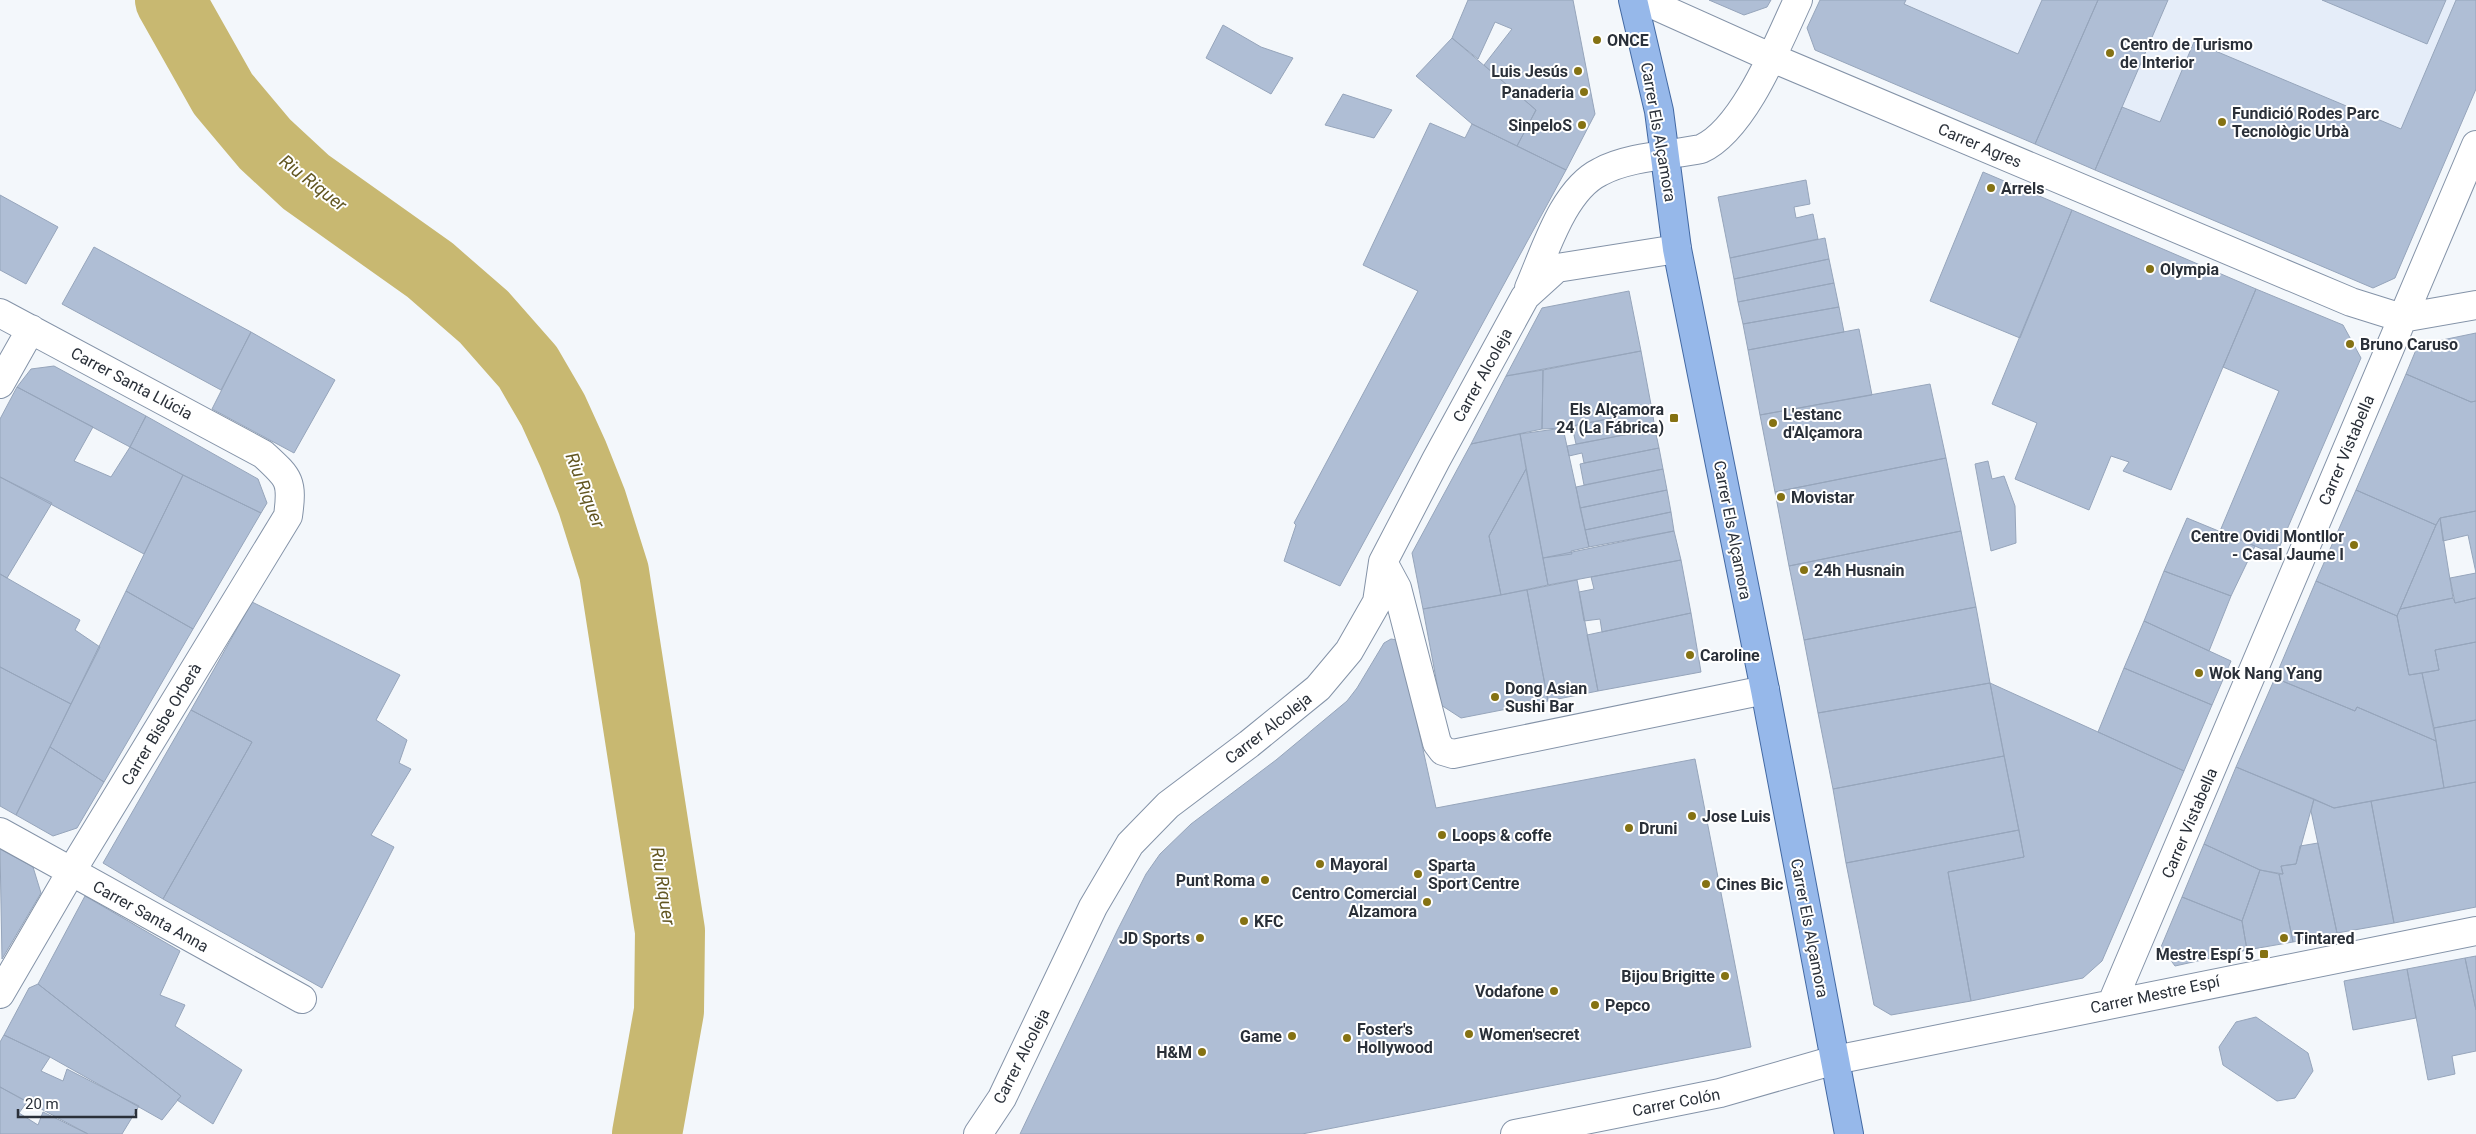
<svg xmlns="http://www.w3.org/2000/svg" width="2476" height="1134" font-family="Roboto,sans-serif">
<style>
.built{fill:#e5edf9}
.lines{fill:none;stroke-linecap:round;stroke-linejoin:round}
.river{stroke:#c8b871;stroke-width:70}
.building{fill:#afbed5;stroke:#96a5bb}
.minor-casing{stroke:#8493a8;stroke-width:30}
.major-casing{stroke:#4369a3;stroke-width:30}
.minor{stroke:#fff;stroke-width:28}
.major{stroke:#96b8ea;stroke-width:28}
.poi-dot{fill:#857213;stroke:#fff;stroke-width:2}
.labels{text-anchor:middle;stroke-width:4;stroke-linejoin:round;paint-order:stroke}
.poi-label{font-size:16px;font-weight:bold;fill:#2a3039;stroke:#fff;text-anchor:start}
.street-label{font-size:16px;fill:#2a3039;stroke:#fff}
.water-label{font-size:18px;font-style:italic;fill:#625621;stroke:#fff}
</style>
<rect width="100%" height="100%" fill="#f3f7fb"/>
<!-- built -->
<path class="built" d="M1820,0H2476V88L2395,278L2373,288L2065,156Z"/>
<g class="lines">
<!-- river -->
<path class="river" d="M170,0L223,94L265,144L306,182L430,270L484,317L528,367L553,410L573,454L592,502L614,572L670,931L669,1011L647,1134"/>
</g>
<!-- building -->
<path class="building" d="M1468,0H1573L1595,114L1566,170L1517,146L1536,110L1484,65L1512,29L1495,22L1478,59L1452,38Z
M1709,0H1771L1767,7L1744,15Z
M1820,0H1906L1904,4L2018,54L2042,0H2098L2035,144L1815,50L1807,28Z
M2098,0H2168L2095,170L2035,144Z
M2322,0H2446L2427,44Z
M2456,0H2476V89L2395,278L2373,288L2095,170L2122,107L2160,122L2194,42L2401,129Z
M1223,25L1261,47L1293,58L1271,94L1206,58Z
M1452,38L1536,110L1517,146L1472,124L1416,76Z
M1343,94L1392,110L1374,138L1325,125Z
M1430,123L1465,138L1472,124L1566,170L1340,586L1284,561L1296,525L1294,523L1418,291L1363,265Z
M1983,172L2072,210L2020,338L1930,301Z
M1806,180L1810,204L1794,207L1796,218L1813,214L1818,239L1730,258L1718,197Z
M0,195L58,227L26,284L0,270Z
M2072,210L2256,289L2171,490L2123,471L2129,462L2111,456L2089,510L2015,479L2037,423L1992,404Z
M1825,238L1829,259L1734,279L1730,258Z
M94,247L251,332L221,390L62,304Z
M1829,259L1834,283L1738,302L1734,279Z
M1834,283L1839,307L1743,324L1738,302Z
M2256,289L2343,325L2361,358L2276,555L2220,531L2279,391L2223,367Z
M1629,291L1641,351L1506,376L1542,308Z
M1839,307L1844,332L1748,350L1743,324Z
M1859,329L1872,395L1760,415L1748,350Z
M251,332L335,380L294,453L212,409Z
M2476,333V401L2471,402L2406,374L2418,345Z
M1641,351L1652,410L1563,428L1542,429L1543,370Z
M54,366L146,416L130,447L17,387L31,369Z
M1543,370L1542,429L1471,444L1506,376Z
M2406,374L2471,402L2476,401V511L2440,518L2436,525L2356,490Z
M1930,384L1946,458L1775,492L1760,415Z
M17,387L93,427L74,461L111,477L130,447L183,475L144,554L0,477V419Z
M1652,410L1655,429L1576,444L1572,426Z
M146,416L258,479L267,503L261,513L183,475L130,447Z
M1563,428L1589,547L1571,551L1572,554L1543,558L1520,434Z
M1655,429L1659,448L1584,463L1582,453L1569,456L1567,446Z
M1520,434L1526,469L1489,536L1501,595L1423,609L1412,553L1471,444Z
M1659,448L1663,469L1584,485L1580,464Z
M1946,458L1961,531L1789,566L1775,492Z
M1988,461L1992,479L2004,476L2015,506L2016,543L1991,551L1975,464Z
M1526,469L1548,585L1501,595L1489,536Z
M1663,469L1667,490L1580,508L1576,487Z
M183,475L261,513L193,629L126,591Z
M0,477L52,503L7,578L0,574Z
M1667,490L1671,512L1585,530L1580,508Z
M2356,490L2436,525L2397,616L2316,581Z
M2476,511V598L2455,603L2450,578L2476,573L2468,535L2443,541L2440,518Z
M1671,512L1674,531L1589,547L1585,530Z
M2187,518L2255,546L2231,596L2164,571Z
M2440,518L2453,598L2400,609L2436,525Z
M1674,531L1681,560L1548,585L1543,558Z
M1961,531L1976,607L1804,640L1789,566Z
M1681,560L1691,613L1602,632L1600,619L1584,621L1579,592L1594,589L1591,577Z
M2164,571L2231,596L2209,651L2144,621Z
M0,574L80,620L75,630L100,647L71,704L0,667Z
M1577,580L1598,691L1548,701L1527,590Z
M2316,581L2397,616L2409,675L2422,673L2436,741L2357,707L2355,711L2275,678Z
M1527,590L1548,701L1461,718L1441,705L1423,609Z
M126,591L193,629L104,782L50,747Z
M2453,598L2455,603L2476,598V642L2435,650L2439,670L2409,675L2397,616L2400,609Z
M252,602L400,675L376,720L407,740L399,763L411,769L371,835L394,847L322,988L163,899L252,742L191,710Z
M1976,607L1990,683L1818,713L1804,640Z
M1691,613L1701,672L1598,691L1587,635Z
M2144,621L2231,661L2212,705L2124,668Z
M1391,639L1397,640L1400,646L1436,808L1695,759L1751,1047L1302,1134H1020L1118,929L1146,874L1160,854L1191,824L1276,760L1347,701L1357,688L1384,643Z
M2476,642V720L2434,728L2422,673L2439,670L2435,650Z
M0,667L71,704L16,815L0,806Z
M2124,668L2212,705L2184,771L2098,732Z
M2275,678L2355,711L2357,707L2436,741L2444,788L2334,808L2236,767Z
M1990,683L2004,756L1833,789L1818,713Z
M1990,683L2184,771L2102,961L2083,978L1971,1001L1948,872L2024,857Z
M191,710L252,742L163,899L103,863Z
M2476,720V782L2444,788L2434,728Z
M50,747L104,782L77,828L53,836L16,815Z
M2004,756L2019,830L1846,863L1833,789Z
M2236,767L2314,799L2296,864L2281,866L2283,874L2260,870L2204,844Z
M2476,782V907L2394,923L2371,801Z
M2314,799L2334,808L2371,801L2394,923L2337,933L2311,811Z
M2019,830L2024,857L1948,872L1971,1001L1891,1015L1874,1005L1846,863Z
M2318,843L2337,933L2293,942L2279,874H2283L2281,866L2296,864L2300,846Z
M2204,844L2260,870L2242,921L2182,897Z
M0,849L33,867L41,893L2,959Z
M2260,870L2279,874L2293,942L2247,950L2242,921Z
M85,896L180,951L160,995L185,1005L175,1026L242,1070L213,1124L177,1100L181,1096L38,984Z
M2182,897L2242,921L2247,950L2175,966L2161,947Z
M2476,956V1010L2465,958Z
M2465,958L2476,1010V1051L2452,1056L2455,1074L2428,1080L2407,969Z
M2407,969L2416,1018L2353,1030L2344,981Z
M38,984L181,1096L162,1120L50,1057L4,1035L29,988Z
M2256,1017L2308,1053L2313,1071L2295,1098L2277,1101L2223,1065L2219,1047L2236,1022Z
M4,1035L50,1057L41,1071L63,1081L67,1069L139,1106L122,1134H88L0,1087V1042Z
M0,1087L27,1102L19,1113L38,1125L43,1112L88,1134H0Z"/>
<g class="lines">
<!-- minor casing -->
<g class="minor-casing">
<path id="minor" d="M1643,0L1770,57L2351,302L2402,318L2476,305
M1529,288C1545,252 1563,190 1600,172C1627,157 1670,155 1701,149C1744,130 1778,43 1798,0
M0,313L263,454C289,478 293,480 288,516L71,872L0,994
M0,384L31,329
M1383,562L1397,588L1437,743L1443,751L1453,754L1765,690
M0,832L302,999
M2112,1003L2476,145
M978,1134L1002,1098L1093,907L1130,844L1168,805L1249,744L1318,688L1349,651L1377,602L1383,562L1436,460L1525,297L1557,268L1677,249
M1515,1134L1720,1093L1835,1060L2476,931"/>
</g>
<!-- major casing -->
<g class="major-casing">
<path id="major" d="M1633,0L1659,111L1677,249L1765,690L1849,1134"/>
</g>
<!-- minor -->
<use href="#minor" class="minor"/>
<!-- major -->
<use href="#major" class="major"/>
</g>
<!-- markers -->
<g class="poi-dot">
<circle cx="1597" cy="40" r="5"/>
<circle cx="2110" cy="53" r="5"/>
<circle cx="1578" cy="71" r="5"/>
<circle cx="1584" cy="92" r="5"/>
<circle cx="2222" cy="122" r="5"/>
<circle cx="1582" cy="125" r="5"/>
<circle cx="1991" cy="188" r="5"/>
<circle cx="2150" cy="269" r="5"/>
<circle cx="2350" cy="344" r="5"/>
<rect x="1669" y="413" width="10" height="10" rx="2.5"/>
<circle cx="1773" cy="423" r="5"/>
<circle cx="1781" cy="497" r="5"/>
<circle cx="2354" cy="545" r="5"/>
<circle cx="1804" cy="570" r="5"/>
<circle cx="1690" cy="655" r="5"/>
<circle cx="2199" cy="673" r="5"/>
<circle cx="1495" cy="697" r="5"/>
<circle cx="1692" cy="816" r="5"/>
<circle cx="1629" cy="828" r="5"/>
<circle cx="1442" cy="835" r="5"/>
<circle cx="1320" cy="864" r="5"/>
<circle cx="1418" cy="874" r="5"/>
<circle cx="1265" cy="880" r="5"/>
<circle cx="1706" cy="884" r="5"/>
<circle cx="1427" cy="902" r="5"/>
<circle cx="1244" cy="921" r="5"/>
<circle cx="1200" cy="938" r="5"/>
<circle cx="2284" cy="938" r="5"/>
<rect x="2259" y="949" width="10" height="10" rx="2.5"/>
<circle cx="1725" cy="976" r="5"/>
<circle cx="1554" cy="991" r="5"/>
<circle cx="1595" cy="1005" r="5"/>
<circle cx="1469" cy="1034" r="5"/>
<circle cx="1292" cy="1036" r="5"/>
<circle cx="1347" cy="1038" r="5"/>
<circle cx="1202" cy="1052" r="5"/>
</g>
<g class="labels">
<!-- poi labels -->
<g class="poi-label">
<text x="1607" y="46">ONCE</text>
<text x="2120" y="50">Centro de Turismo<tspan x="2120" dy="18">de Interior</tspan></text>
<text x="1568" y="77" text-anchor="end">Luis Jesús</text>
<text x="1574" y="98" text-anchor="end">Panaderia</text>
<text x="2232" y="119">Fundició Rodes Parc<tspan x="2232" dy="18">Tecnològic Urbà</tspan></text>
<text x="1572" y="131" text-anchor="end">SinpeloS</text>
<text x="2001" y="194">Arrels</text>
<text x="2160" y="275">Olympia</text>
<text x="2360" y="350">Bruno Caruso</text>
<text x="1664" y="415" text-anchor="end">Els Alçamora<tspan x="1664" dy="18">24 (La Fábrica)</tspan></text>
<text x="1783" y="420">L'estanc<tspan x="1783" dy="18">d'Alçamora</tspan></text>
<text x="1791" y="503">Movistar</text>
<text x="2344" y="542" text-anchor="end">Centre Ovidi Montllor<tspan x="2344" dy="18">- Casal Jaume I</tspan></text>
<text x="1814" y="576">24h Husnain</text>
<text x="1700" y="661">Caroline</text>
<text x="2209" y="679">Wok Nang Yang</text>
<text x="1505" y="694">Dong Asian<tspan x="1505" dy="18">Sushi Bar</tspan></text>
<text x="1702" y="822">Jose Luis</text>
<text x="1639" y="834">Druni</text>
<text x="1452" y="841">Loops &amp; coffe</text>
<text x="1330" y="870">Mayoral</text>
<text x="1428" y="871">Sparta<tspan x="1428" dy="18">Sport Centre</tspan></text>
<text x="1255" y="886" text-anchor="end">Punt Roma</text>
<text x="1716" y="890">Cines Bic</text>
<text x="1417" y="899" text-anchor="end">Centro Comercial<tspan x="1417" dy="18">Alzamora</tspan></text>
<text x="1254" y="927">KFC</text>
<text x="1190" y="944" text-anchor="end">JD Sports</text>
<text x="2294" y="944">Tintared</text>
<text x="2254" y="960" text-anchor="end">Mestre Espí 5</text>
<text x="1715" y="982" text-anchor="end">Bijou Brigitte</text>
<text x="1544" y="997" text-anchor="end">Vodafone</text>
<text x="1605" y="1011">Pepco</text>
<text x="1357" y="1035">Foster's<tspan x="1357" dy="18">Hollywood</tspan></text>
<text x="1479" y="1040">Women'secret</text>
<text x="1282" y="1042" text-anchor="end">Game</text>
<text x="1192" y="1058" text-anchor="end">H&amp;M</text>
</g>
<!-- street labels -->
<g class="street-label">
<text transform="translate(1659 132) rotate(80)" y="6">Carrer Els Alçamora</text>
<text transform="translate(1980 145) rotate(23)" y="6">Carrer Agres</text>
<text transform="translate(1482 375) rotate(-61)" y="6">Carrer Alcoleja</text>
<text transform="translate(132 383) rotate(28)" y="6">Carrer Santa Llúcia</text>
<text transform="translate(2346 450) rotate(-67)" y="6">Carrer Vistabella</text>
<text transform="translate(1733 530) rotate(79)" y="6">Carrer Els Alçamora</text>
<text transform="translate(161 724) rotate(-59)" y="6">Carrer Bisbe Orberà</text>
<text transform="translate(1268 728) rotate(-38)" y="6">Carrer Alcoleja</text>
<text transform="translate(2189 823) rotate(-67)" y="6">Carrer Vistabella</text>
<text transform="translate(151 916) rotate(29)" y="6">Carrer Santa Anna</text>
<text transform="translate(1810 928) rotate(79)" y="6">Carrer Els Alçamora</text>
<text transform="translate(2155 994) rotate(-12)" y="6">Carrer Mestre Espí</text>
<text transform="translate(1021 1056) rotate(-63)" y="6">Carrer Alcoleja</text>
<text transform="translate(1676 1102) rotate(-11)" y="6">Carrer Colón</text>
</g>
<!-- water labels -->
<g class="water-label">
<text transform="translate(313 183) rotate(38)" y="6">Riu Riquer</text>
<text transform="translate(585 490) rotate(69)" y="6">Riu Riquer</text>
<text transform="translate(663 886) rotate(81)" y="6">Riu Riquer</text>
</g>
</g>
<!-- scale -->
<path d="M18 1109v8h118v-8" fill="none" stroke="#2a3039" stroke-width="2.5"/>
<text x="25" y="1109" font-size="15" fill="#2a3039" stroke="#ffffff" stroke-width="4" paint-order="stroke">20 m</text>
</svg>
